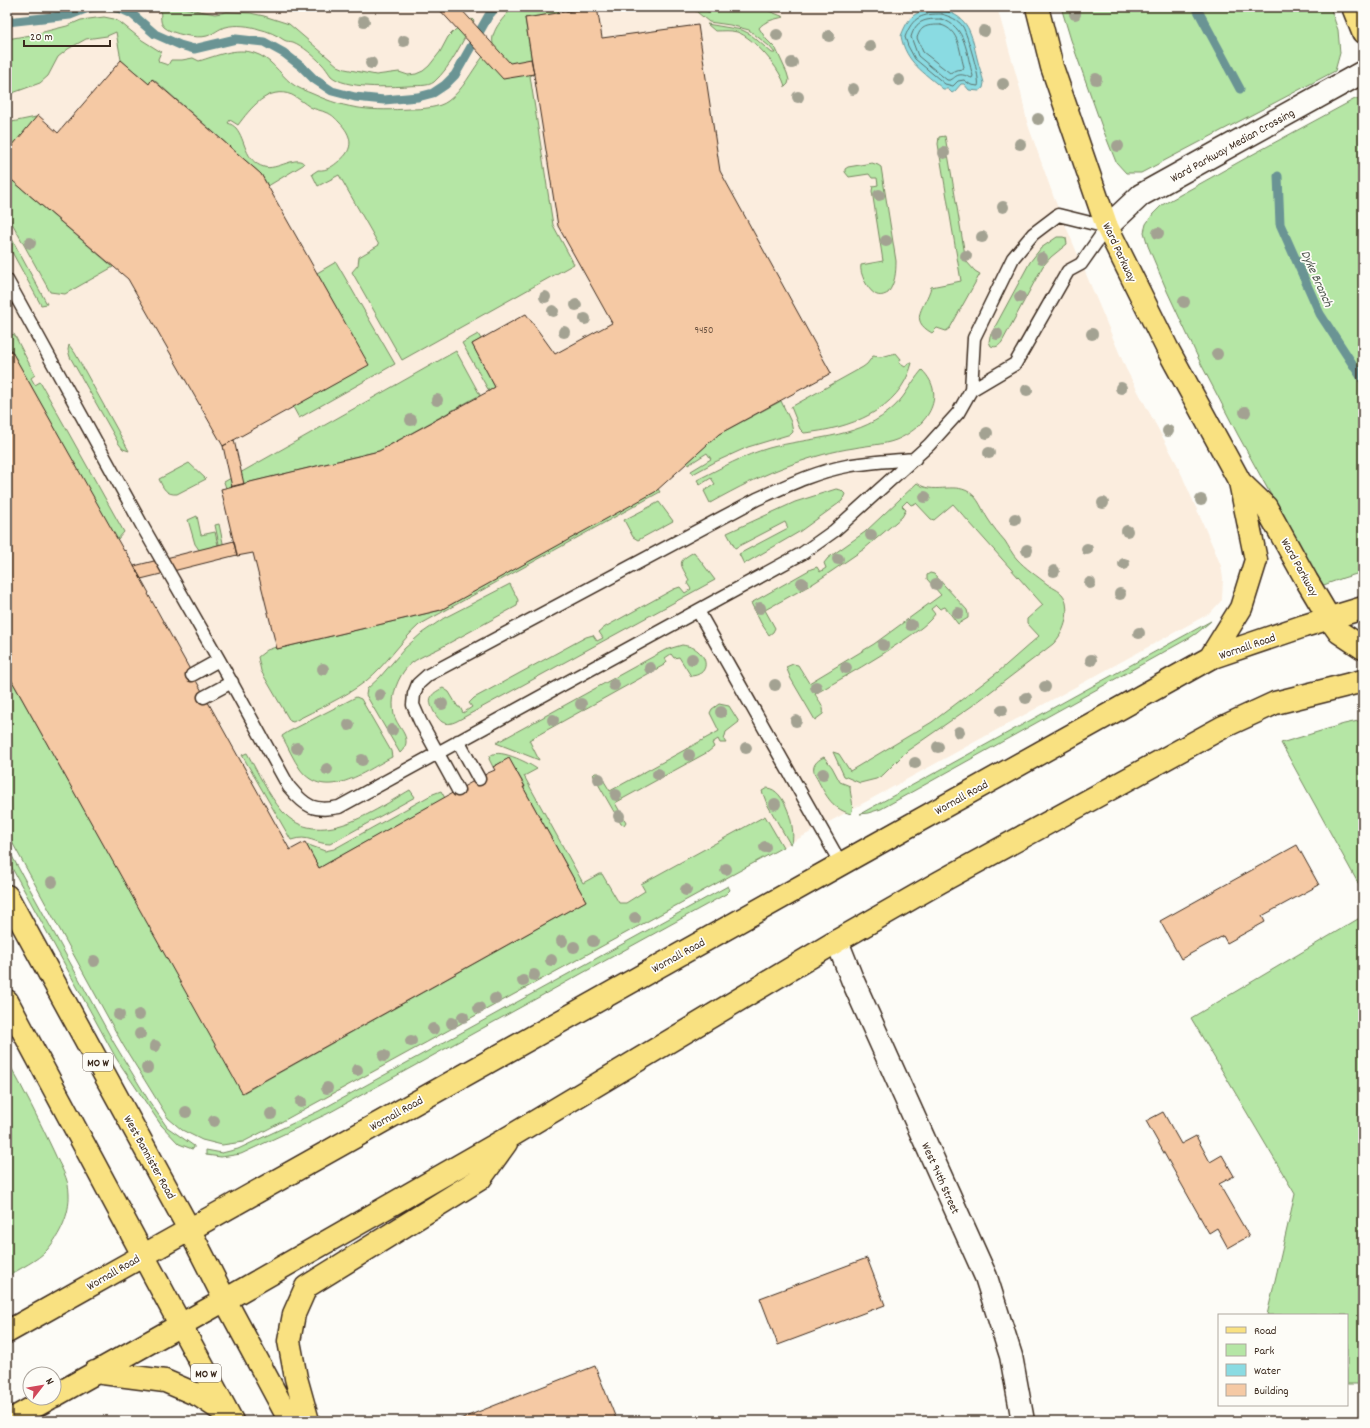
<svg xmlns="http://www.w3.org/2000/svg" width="1370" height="1428" font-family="Dekko,sans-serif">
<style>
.built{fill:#fbedde}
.green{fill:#b5e6a5;stroke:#788862}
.water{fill:#8adbe2;stroke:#6a9494}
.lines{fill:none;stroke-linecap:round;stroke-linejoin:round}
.shore{stroke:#5b716c;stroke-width:1}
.stream{stroke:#6a9494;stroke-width:9}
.building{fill:#f5c9a4;stroke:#3b2a1e}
.lane-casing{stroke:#3b2a1e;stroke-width:15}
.street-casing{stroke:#3b2a1e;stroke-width:25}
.primary-casing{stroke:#3b2a1e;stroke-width:25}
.lane{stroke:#fdfcf7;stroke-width:12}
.street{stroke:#fdfcf7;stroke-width:22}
.primary{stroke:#f9e181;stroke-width:22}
.tree{fill:#a3a292}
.labels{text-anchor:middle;stroke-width:3.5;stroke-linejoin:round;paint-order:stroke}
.number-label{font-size:10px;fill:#6a5240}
.shield{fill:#fdfcf7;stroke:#75695f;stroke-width:1}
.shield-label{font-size:11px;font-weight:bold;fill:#3b2a1e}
.street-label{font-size:12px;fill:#3b2a1e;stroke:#fdfcf7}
.water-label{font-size:13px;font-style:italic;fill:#4f564f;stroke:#fdfcf7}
</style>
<rect width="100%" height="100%" fill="#fdfcf7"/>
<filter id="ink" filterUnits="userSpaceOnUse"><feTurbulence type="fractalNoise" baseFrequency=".025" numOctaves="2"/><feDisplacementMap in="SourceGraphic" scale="8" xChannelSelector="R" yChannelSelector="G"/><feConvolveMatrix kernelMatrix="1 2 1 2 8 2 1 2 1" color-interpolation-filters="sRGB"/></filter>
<g filter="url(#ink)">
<!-- built -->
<path class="built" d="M7,7H997L1021,92L1027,122L1054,198L1126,369L1177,464L1214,549L1221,566L1223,578L1222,600L1210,613L408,1053L325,1099L250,1133L7,819Z"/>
<!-- green -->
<path class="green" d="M159,7H178L215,14L227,12L250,13L264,16L289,24L338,66L345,69L376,75L399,72L408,75L416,74L423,71L429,66L440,52L448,37L455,30L472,19L474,21C462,41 452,66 434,82C428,87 416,85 408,86C390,87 345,89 331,76C328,72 325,67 322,64C314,56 303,46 293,42C290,41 287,42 284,40C277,35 268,31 259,29C251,26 235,24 226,27C219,28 214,34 207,36C198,39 171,34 164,27C158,21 163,13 159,7Z
M513,7H557L559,13L525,18L534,74L530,76L553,225L574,264L402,360L352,272L358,265L359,257L379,245L339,175L318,186L312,174L318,170C327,171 333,166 339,161C355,149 352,135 339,122C336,119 332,114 327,113C321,110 316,110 310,107C304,103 298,98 292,95C268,85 250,109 238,125L230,120L228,123C231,124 234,126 236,128C246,140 244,161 264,167C276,171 298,154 304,164L303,165L268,186L261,174L153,79L149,84L121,60L116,32L107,36L86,39L68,49L58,57L48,76L40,83L7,95V39L31,35L67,26L81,20L104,17L114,19L121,23L142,40L161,52L158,59L159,62L168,65L171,60H182L193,58L199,61C216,56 236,47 254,53C271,58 279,73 291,83C297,88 306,91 313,94C348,110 373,111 410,109C422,109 439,108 448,101C463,90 471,72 482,58C485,53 490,49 493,44C490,31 504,17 513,7Z
M691,7H701L708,12L711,11L712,7H759L784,17C775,19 764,21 759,28L766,39L776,49L787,73L789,80L788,84L785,87C782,70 753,37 737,32C730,30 722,31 715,31L707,24L742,30L750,34L772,53H775L769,46L749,30L730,25L709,22Z
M1061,7H1330L1338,30L1340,53L1335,71L1141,173H1126L1116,162L1102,127L1071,40Z
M1355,99H1358L1363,101V572L1343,578L1321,586L1238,435L1201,364L1167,291L1148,246L1144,232L1146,224L1153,214L1162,205L1246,158Z
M36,117V118L7,152V123Z
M945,136L966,261L975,271L980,274L950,328L946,331L937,328L932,333C907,319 926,307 931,287L961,281L938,144L939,137Z
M872,163L878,165L881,167L896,261C896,273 895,283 888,293C884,295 880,297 875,294C868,290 859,273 861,265L883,261L872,191L873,186L878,185L877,178H872L869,174L849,177L845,172V169L848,167Z
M7,176L113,267L65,294L50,292L7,214Z
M7,230L47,304L41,305L7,243Z
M1057,237H1063L1066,238L1067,244L1051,257L1043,266L1002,342C999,346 996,348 991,346L989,342L990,336L1030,262L1041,248Z
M336,262L395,364L299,418L293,407L368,365L317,273Z
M14,334L35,375L31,378L35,385L40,382L44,389L124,532L117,540L7,343V337Z
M478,334L481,339L472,344L495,387L489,391L462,343Z
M69,345L75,353L129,451L123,449L119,444L70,357L68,350Z
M456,351L480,395L379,451L226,488L224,482Z
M896,353L901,359L899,363L905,367L908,363H912C900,411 848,429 804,433L800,429L791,407L863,367L867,364L873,356L881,357Z
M922,370C949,397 925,428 896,440C883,445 868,445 854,448C833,451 813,457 793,464C764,474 737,488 710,503L704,491L715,484L711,478L700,485L697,480C721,468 744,455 769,448C809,437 854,439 888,412C905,399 909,385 922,370Z
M781,401L791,422L793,432L791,434L748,447L715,462L693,474L691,471L711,459L707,453L688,465L687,463L719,434Z
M189,463L206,479L177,494C166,495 163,488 159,479Z
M917,483C932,495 953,482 969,492C979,498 982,510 988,519C993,527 999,534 1005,541C1009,547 1012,554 1017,559C1025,568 1037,576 1047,584C1054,589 1062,591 1065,599C1070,615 1064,633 1053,644L972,706L907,751L883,775L876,779L860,783L844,776L833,752L839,754L850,771L932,722L998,672L1039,636L1027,623V619L1043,605L953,504L934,520L931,519L916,503L911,505L907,501L902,506L906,510L902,517L864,549L832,571L814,583L765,610L775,628L773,632L769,635L761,623L751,603L811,569L817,567L820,572L826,568L824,563L828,558L865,532Z
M658,489L660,492L419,625C400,642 386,665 366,681C344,698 317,709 293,722L290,721L261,671L258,657L267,650L276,647L277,649L441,610Z
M836,489L841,490L845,494L842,501L799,532L744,564L739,554L788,528L785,522L735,548L727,533L795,502Z
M659,502L673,521L640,539L638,540L633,537L624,520Z
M197,516L201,535L215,532L218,545L219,544L215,525L219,524L226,557L202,554L195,544L188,520Z
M694,552L715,580L457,721C445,727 440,722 434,712C427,699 430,694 443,688L449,692L458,707H460L463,713L472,707L469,703L474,698L586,637L593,635L597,641L603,638L599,632L605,627L674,589L680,587L685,593L691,589L687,583L689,580C680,563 676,562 694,552Z
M930,573L934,574L967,610L968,614V618L958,624L945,607L940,609L936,605L931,609L935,614C928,624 917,631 907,638C878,658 846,676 815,694C819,701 825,707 823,714L815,720L791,679L786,667L793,664L798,665L809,683L874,644L941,595L927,579V575Z
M510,584L518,600L517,606L515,607C490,621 465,634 440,648C428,654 411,660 404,671C395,684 391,699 394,715C398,729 415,739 400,753L366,695L367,689L380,677L405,648L422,633L444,618Z
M1211,621L1197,633L1191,637L881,809L868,813L860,814Z
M682,645C688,646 694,647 698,651C709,660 708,675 691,676L679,657L674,658L671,654L665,658L667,662L664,665L529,740L539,760L496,743L665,650Z
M7,672L243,1093L586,901L523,787L525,786L509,759L493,767L489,759C492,744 529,763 537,769L524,776L583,883L599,874H602L619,903H626L645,891L641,884L765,816L783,847L272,1127L243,1142L222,1145L202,1140L182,1130L168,1118L123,1045L7,833Z
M356,697L361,699L391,751L392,757C365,771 325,803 300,769C293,759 288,747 282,736L288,732Z
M719,704L729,706L739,722L726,732L724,740L726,743H720L718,739L712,743L714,747L708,752L615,803L626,822L624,825L621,824L593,775L595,773H599L610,791L719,731L710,713L712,709Z
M1363,720V892L1281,743L1344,724Z
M247,753C258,773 268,794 282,811C318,852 375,810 410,790L415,797L330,844C315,844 309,834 291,840L242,755Z
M824,757L832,767L840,782L850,786C850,798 855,803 851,814C830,808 825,793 815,775C811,766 816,761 824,757Z
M767,788C785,789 796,828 792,843L790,844L767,804L762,791Z
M441,791L445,798L319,868L306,844L325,851L334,849L433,794Z
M7,847L114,1043L149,1101L167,1127L194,1146V1148L192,1149L179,1144L161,1125L116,1058L7,859Z
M728,886L730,890L726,894L327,1114L241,1154L221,1157L206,1155V1150L222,1153L238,1149L319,1111Z
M1363,916V1384H1347V1315H1267L1295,1194L1191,1018Z
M7,1060C24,1090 39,1120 54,1152C60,1166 69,1178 69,1194C70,1214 60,1235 47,1250C37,1261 20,1268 7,1277Z"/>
<!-- water -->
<path class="water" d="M942,10C970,17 971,34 977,58C979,67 982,74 984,83L983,88L979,91L969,90L964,84H961L955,91L952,93L948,89H943C924,72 906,63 901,36C910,12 918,10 942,10Z"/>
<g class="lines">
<!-- shore -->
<path class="shore" d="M942,14C950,17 958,19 963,27C967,34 981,80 978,86L971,85L964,80L958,81L953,86L945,84L915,59L908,46L905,37C913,16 922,14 942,14Z
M941,19C967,26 966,54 973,76L972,78C968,77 964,74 959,75C954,76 953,81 947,80L918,56L911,37C916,20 925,19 941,19Z
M941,25C960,30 959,51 964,67L963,69L956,70L950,73L923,52L917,38C921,25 928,25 941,25Z"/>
<!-- stream -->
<path class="stream" d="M111,7L121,9L132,14L155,34L180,45L194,49L236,39L264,42L284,53L302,67L314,79L332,91L355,97L384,100L418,97L433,93L445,85L455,75L489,15L496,7
M1196,7L1240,89
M7,22L70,15L88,8L96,7
M1278,176L1280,224L1320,314L1363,380"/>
</g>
<!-- building -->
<path class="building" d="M437,7H459L510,63L531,59L534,74L503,79Z
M597,7L602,38L698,25L720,171L831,373L719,434L655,492L441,610L277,649L253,553L237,556L221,489L379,451L489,391L495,387L472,344L524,315L526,314L555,354L612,323L558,226L525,18Z
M121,60L149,84L152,79L261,174L369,365L223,446L128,279L7,176V152L38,115L58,133Z
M7,343L124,551L125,550L149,593L148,594L290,850L305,842L319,868L488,773L495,770L493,767L509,758L525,787H523L586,901L242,1093L7,672Z
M234,440L244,484L232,487L223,446Z
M234,541L237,555L141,579L134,566Z
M1297,845L1319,885L1262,916L1265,922L1227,943L1223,936L1181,959L1160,921Z
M1163,1112L1181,1144L1196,1136L1210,1162L1222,1155L1234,1176L1219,1184L1249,1236L1228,1248L1217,1228L1209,1233L1146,1121Z
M867,1258L885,1305L778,1345L760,1298Z
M595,1366L617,1421H461L460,1419Z"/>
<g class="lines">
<!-- lane casing -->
<g class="lane-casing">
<path id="lane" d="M7,280L144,529L219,660L289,787C306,807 314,812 339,807L803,553L834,531L929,445L958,413L971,390L974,338L1013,258L1033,234L1058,215L1107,227L1081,264L1068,271L1015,364L971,390
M698,611L841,864
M192,675L219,660
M204,697L232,682
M458,741L479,779
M458,790L420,721L413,705L414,694L418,684L428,675L757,499C786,486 815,472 847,466C869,462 892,461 915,459"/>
</g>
<!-- street casing -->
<g class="street-casing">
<path id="street" d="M1107,227L1141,195L1363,72
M837,941L852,979L986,1277L1011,1356L1023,1421"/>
</g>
<!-- primary casing -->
<g class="primary-casing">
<path id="primary" d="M1037,7L1052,67L1107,227L1167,348L1240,482L1256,560L1241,608L1210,658
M1353,7L1363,32
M1240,482L1266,507L1307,581L1329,618L1339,632L1363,648
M7,896L189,1229L225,1300L290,1421
M7,1001L232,1421
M7,1332L841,864L1210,658L1304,626L1363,608
M95,1372L165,1381L200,1396L227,1414
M54,1396L225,1300L511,1136L837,941L940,882L1223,727L1275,703L1363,681
M9,1421L50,1398
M308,1421L296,1378L289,1341L294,1314L306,1287L480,1179L506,1143"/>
</g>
<!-- lane -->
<use href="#lane" class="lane"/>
<!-- street -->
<use href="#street" class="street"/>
<!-- primary -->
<use href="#primary" class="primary"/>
</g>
<!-- trees -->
<g class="tree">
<circle cx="1075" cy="14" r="6"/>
<circle cx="364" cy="21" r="6"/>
<circle cx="984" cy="31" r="6"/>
<circle cx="777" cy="35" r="6"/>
<circle cx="829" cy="36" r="6"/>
<circle cx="404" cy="41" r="6"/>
<circle cx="870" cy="46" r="6"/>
<circle cx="371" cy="63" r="6"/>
<circle cx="792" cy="63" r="6"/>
<circle cx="1096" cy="79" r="6"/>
<circle cx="899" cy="80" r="6"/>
<circle cx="1003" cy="84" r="6"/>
<circle cx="853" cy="89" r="6"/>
<circle cx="798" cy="97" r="6"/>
<circle cx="1038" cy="119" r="6"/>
<circle cx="1020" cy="144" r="6"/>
<circle cx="1118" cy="146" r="6"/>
<circle cx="944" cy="153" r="6"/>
<circle cx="879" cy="195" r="6"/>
<circle cx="1003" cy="207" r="6"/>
<circle cx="1158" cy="233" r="6"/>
<circle cx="982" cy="237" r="6"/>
<circle cx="886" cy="241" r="6"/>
<circle cx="30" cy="243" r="6"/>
<circle cx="966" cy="256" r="6"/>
<circle cx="1042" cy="258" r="6"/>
<circle cx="545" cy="297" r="6"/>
<circle cx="1020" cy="297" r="6"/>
<circle cx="1184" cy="302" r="6"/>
<circle cx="576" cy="305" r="6"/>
<circle cx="553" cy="311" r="6"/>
<circle cx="585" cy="319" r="6"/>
<circle cx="564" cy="332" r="6"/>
<circle cx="997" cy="334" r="6"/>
<circle cx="1092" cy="334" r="6"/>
<circle cx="1217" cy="354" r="6"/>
<circle cx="1121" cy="388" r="6"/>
<circle cx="1027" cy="390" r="6"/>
<circle cx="437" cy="400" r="6"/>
<circle cx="1245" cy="412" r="6"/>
<circle cx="411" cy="420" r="6"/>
<circle cx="1168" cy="431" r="6"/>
<circle cx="987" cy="433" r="6"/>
<circle cx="989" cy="453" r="6"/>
<circle cx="925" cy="497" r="6"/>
<circle cx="1201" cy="500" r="6"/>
<circle cx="1103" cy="503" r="6"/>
<circle cx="1015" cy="519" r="6"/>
<circle cx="1127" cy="531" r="6"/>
<circle cx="871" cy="535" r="6"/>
<circle cx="1087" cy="549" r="6"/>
<circle cx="1027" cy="550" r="6"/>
<circle cx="838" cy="559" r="6"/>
<circle cx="1124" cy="564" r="6"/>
<circle cx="1054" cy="571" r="6"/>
<circle cx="802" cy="583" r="6"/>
<circle cx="1090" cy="583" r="6"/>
<circle cx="936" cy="584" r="6"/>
<circle cx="1120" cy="594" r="6"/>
<circle cx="760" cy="608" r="6"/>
<circle cx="958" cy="613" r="6"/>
<circle cx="911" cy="625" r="6"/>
<circle cx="1139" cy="633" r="6"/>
<circle cx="883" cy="645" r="6"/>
<circle cx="692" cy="659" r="6"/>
<circle cx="1091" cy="660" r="6"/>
<circle cx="650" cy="668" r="6"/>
<circle cx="846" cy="668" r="6"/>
<circle cx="323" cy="669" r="6"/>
<circle cx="614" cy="685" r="6"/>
<circle cx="775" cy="685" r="6"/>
<circle cx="816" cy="687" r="6"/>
<circle cx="1045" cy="687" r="6"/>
<circle cx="380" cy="695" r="6"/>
<circle cx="1026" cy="698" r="6"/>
<circle cx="442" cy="704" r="6"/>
<circle cx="581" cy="704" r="6"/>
<circle cx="1002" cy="710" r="6"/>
<circle cx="721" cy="712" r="6"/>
<circle cx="553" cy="720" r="6"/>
<circle cx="796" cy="721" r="6"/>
<circle cx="349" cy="725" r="6"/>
<circle cx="392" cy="730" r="6"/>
<circle cx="959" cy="732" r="6"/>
<circle cx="938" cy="747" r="6"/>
<circle cx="297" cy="748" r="6"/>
<circle cx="746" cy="748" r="6"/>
<circle cx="689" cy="755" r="6"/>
<circle cx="362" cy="760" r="6"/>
<circle cx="915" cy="763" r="6"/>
<circle cx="327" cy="769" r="6"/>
<circle cx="658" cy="774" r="6"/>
<circle cx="823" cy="774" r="6"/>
<circle cx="599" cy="779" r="6"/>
<circle cx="616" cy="795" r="6"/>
<circle cx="775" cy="804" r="6"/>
<circle cx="619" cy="816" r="6"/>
<circle cx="765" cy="847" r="6"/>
<circle cx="726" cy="869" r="6"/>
<circle cx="52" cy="882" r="6"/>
<circle cx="686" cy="890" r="6"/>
<circle cx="635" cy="918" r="6"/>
<circle cx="562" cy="941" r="6"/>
<circle cx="593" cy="941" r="6"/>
<circle cx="574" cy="947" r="6"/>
<circle cx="551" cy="960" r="6"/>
<circle cx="94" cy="961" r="6"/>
<circle cx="534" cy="975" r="6"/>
<circle cx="523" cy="981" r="6"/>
<circle cx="495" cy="999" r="6"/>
<circle cx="479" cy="1008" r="6"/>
<circle cx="119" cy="1015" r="6"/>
<circle cx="139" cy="1015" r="6"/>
<circle cx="463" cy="1017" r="6"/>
<circle cx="452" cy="1023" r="6"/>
<circle cx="433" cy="1029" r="6"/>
<circle cx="140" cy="1034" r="6"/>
<circle cx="411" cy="1041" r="6"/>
<circle cx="155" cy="1046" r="6"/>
<circle cx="384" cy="1056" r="6"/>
<circle cx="147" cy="1068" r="6"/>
<circle cx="357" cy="1070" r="6"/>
<circle cx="327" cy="1088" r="6"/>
<circle cx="301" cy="1102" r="6"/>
<circle cx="186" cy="1112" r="6"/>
<circle cx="271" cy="1114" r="6"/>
<circle cx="214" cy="1121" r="6"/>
</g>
</g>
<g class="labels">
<!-- number labels -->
<g class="number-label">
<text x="704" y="333">9450</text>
</g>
<!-- shield labels -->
<g class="shield">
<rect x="83" y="1053" width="30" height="18" rx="3"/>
<rect x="191" y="1364" width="30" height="18" rx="3"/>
</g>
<g class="shield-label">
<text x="98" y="1066">MO W</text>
<text x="206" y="1377">MO W</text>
</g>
<!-- street labels -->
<g class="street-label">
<text transform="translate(1232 145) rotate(-29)" y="4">Ward Parkway Median Crossing</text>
<text transform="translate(1120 252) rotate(65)" y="4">Ward Parkway</text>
<text transform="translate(1300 567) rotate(61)" y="4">Ward Parkway</text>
<text transform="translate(1247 646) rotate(-19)" y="4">Wornall Road</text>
<text transform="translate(961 797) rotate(-29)" y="4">Wornall Road</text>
<text transform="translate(678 955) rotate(-29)" y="4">Wornall Road</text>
<text transform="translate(396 1113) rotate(-29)" y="4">Wornall Road</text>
<text transform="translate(150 1157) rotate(61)" y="4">West Bannister Road</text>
<text transform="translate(941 1178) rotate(66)" y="4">West 94th Street</text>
<text transform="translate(113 1272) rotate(-30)" y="4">Wornall Road</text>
</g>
<!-- water labels -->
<g class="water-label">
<text transform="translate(1318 278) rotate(66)" y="5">Dyke Branch</text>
</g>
</g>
<!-- margin -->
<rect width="1370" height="1428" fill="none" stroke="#fdfcf7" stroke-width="24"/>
<rect x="12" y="12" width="1346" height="1404" fill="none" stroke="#3b2a1e" stroke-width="1.5" filter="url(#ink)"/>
<!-- legend -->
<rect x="1218" y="1314" width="130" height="92" fill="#fdfcf7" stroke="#afa8a0"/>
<rect x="1226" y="1327" width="20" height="6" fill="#f9e181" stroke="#afa8a0"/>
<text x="1254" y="1334" font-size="12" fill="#3b2a1e">Road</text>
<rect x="1226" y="1344" width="20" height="12" fill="#b5e6a5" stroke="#afa8a0"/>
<text x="1254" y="1354" font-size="12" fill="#3b2a1e">Park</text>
<rect x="1226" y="1364" width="20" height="12" fill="#8adbe2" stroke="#afa8a0"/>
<text x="1254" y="1374" font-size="12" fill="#3b2a1e">Water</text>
<rect x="1226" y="1384" width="20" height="12" fill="#f5c9a4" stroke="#afa8a0"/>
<text x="1254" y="1394" font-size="12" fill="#3b2a1e">Building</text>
<!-- north arrow -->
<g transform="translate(42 1386) rotate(59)"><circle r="19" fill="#fdfcf7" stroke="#afa8a0"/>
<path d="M0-3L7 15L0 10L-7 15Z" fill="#d1495b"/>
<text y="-6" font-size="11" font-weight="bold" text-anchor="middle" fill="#3b2a1e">N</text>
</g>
<!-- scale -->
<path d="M24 40v6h86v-6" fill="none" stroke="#3b2a1e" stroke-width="2"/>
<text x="30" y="40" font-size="12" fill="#3b2a1e" stroke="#fdfcf7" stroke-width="3" paint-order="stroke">20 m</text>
</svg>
